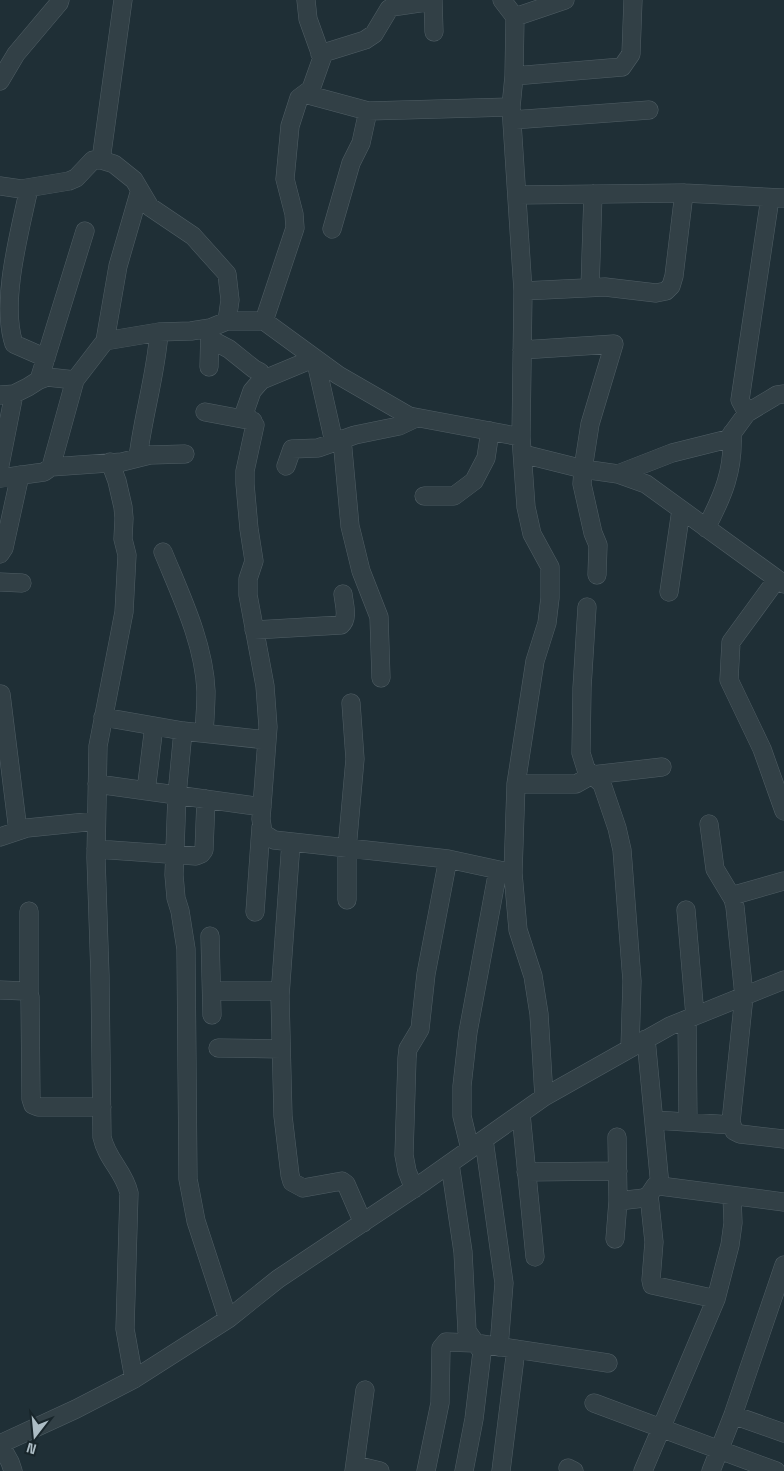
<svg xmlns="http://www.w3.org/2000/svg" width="784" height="1471" font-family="'Space Grotesk',sans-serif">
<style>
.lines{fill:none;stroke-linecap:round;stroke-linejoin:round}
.minor-casing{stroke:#505e65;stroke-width:19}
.minor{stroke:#324046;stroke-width:18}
</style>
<rect width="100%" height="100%" fill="#1f2f36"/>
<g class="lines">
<!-- minor casing -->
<g class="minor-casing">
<path id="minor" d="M433,0L434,32
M502,0L515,17L514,76L511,107L523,291L521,437L526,507L532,534L550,567V598L547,623L535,661L516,784L513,873L518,930L533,976L539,1014L544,1097
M515,17L565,0
M320,54L365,40L374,34L389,9L392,7L433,1
M514,76L622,67L631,54L633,0
M0,81L16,54L59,3L60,0
M305,94L368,111L511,107
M512,120L649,110
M101,160L123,0
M0,186L21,189L69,181L76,178L93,160H101L114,164L134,180L150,207L193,236L227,274L230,300L227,321
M29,188C20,231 0,302 14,344L46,358
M518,195L684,193L784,198
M332,229L351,163L361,143L368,111
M590,288L593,194
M523,291L605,287L656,293L666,291L671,286L674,276L684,193
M264,321L295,228L294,214L285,179L290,126L299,98L311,89L322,58L308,19L306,0
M210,339L229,349L254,369L260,372
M105,341L118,266L140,190
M522,350L614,344L590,424L583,469L582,484L593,533L598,545L597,575
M209,367L210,328
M39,380L85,231
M0,395L14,394L28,387L39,380L47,377L75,380
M205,412L253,421
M747,413L740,400L770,198
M342,439L350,526L361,571L379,617L381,678
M334,442L315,358L262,380L258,384L252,391L245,411L246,415L255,425L245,471V484L249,529L254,561L248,579V595L265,686L268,727L261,819L263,833L274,840L448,859L513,873
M523,454L583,469L618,474L646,484L784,584
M138,458C143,415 156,375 159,332
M110,462L117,481L123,507L124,518L123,539L127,555L124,612L98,746L96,858L100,976L102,1137C107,1160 124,1171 129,1193L125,1329L134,1379
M0,465L14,394
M286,466L292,449L318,448L355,435L399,426L416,418
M51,467L122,462L150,455L185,454
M618,474L672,453L728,439L747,413L777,395L784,394
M0,478L44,472L51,467L75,380L105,341L159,332L191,331L210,328L227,321H264L338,375L409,416L521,437
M424,496H454L474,481L486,458L490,431
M706,528C723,496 734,470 732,433
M163,552C181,596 204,643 206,691C206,705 205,719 204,733
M0,554L4,548L20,475
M777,579L731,642L729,680L762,749L784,811
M0,582L22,583
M669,592L681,510
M587,607L582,688L581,753L586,769L602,784L617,828L622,850L632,981L630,1048
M254,630L341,625C349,618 344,604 343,594
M1,694L18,831
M103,717L183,731L267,740
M183,731L177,795L174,875L176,898L180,911L186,949L188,1179L196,1221L228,1319
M97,784L262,807
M516,784H576L592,775L662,767
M146,791L154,726
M709,824L715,869L733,899L735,907L744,996L731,1122L734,1131L740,1134L784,1139
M0,837L27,828L96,821
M291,842L280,996L283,1116L290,1175L292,1182L303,1188L342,1181L346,1184L363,1223
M96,849L196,856L201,854L204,850L206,799
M731,896L784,881
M347,900V849L355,759L351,703
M686,910L695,1016
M255,912L261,827
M210,936L212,1015
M0,990L25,991L29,993L30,997L31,1099L33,1105L38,1107H102
M212,991H280
M29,993V911
M687,1019L688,1121
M646,1039L660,1186
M218,1048L281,1049
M521,1114L535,1257
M655,1120L732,1125
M484,1140L504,1283L499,1347
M470,1149L462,1116V1086L468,1032L498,870
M450,1164L463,1252L467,1331L482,1352L474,1419L464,1471
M526,1172L618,1171
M414,1189L407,1171L404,1155L407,1058L408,1049L420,1029L426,974L448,859
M649,1195L654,1242L651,1280L652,1285L716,1299
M618,1201L644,1198L649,1195L655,1186H660L784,1202
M615,1239L618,1201L617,1137
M594,1403L776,1471
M733,1415L784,1433
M355,1465L380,1471
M568,1468L574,1471
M13,1471L10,1462L0,1444L76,1409L134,1379L228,1319L278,1279L425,1181L544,1097L670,1026L784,980
M354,1471L365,1390
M426,1471L440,1403L441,1348L446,1342L475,1343L608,1363
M501,1471L516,1349
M643,1471L716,1299L730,1245L733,1223L732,1196
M711,1471L733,1415L784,1265"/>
</g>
<!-- minor -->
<use href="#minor" class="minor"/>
</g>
<!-- north arrow -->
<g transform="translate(35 1436) rotate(196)" stroke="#18252a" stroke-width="4" paint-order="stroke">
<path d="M0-4L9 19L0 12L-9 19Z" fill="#acbcc4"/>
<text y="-8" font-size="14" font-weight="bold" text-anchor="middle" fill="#acbcc4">N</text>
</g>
</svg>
